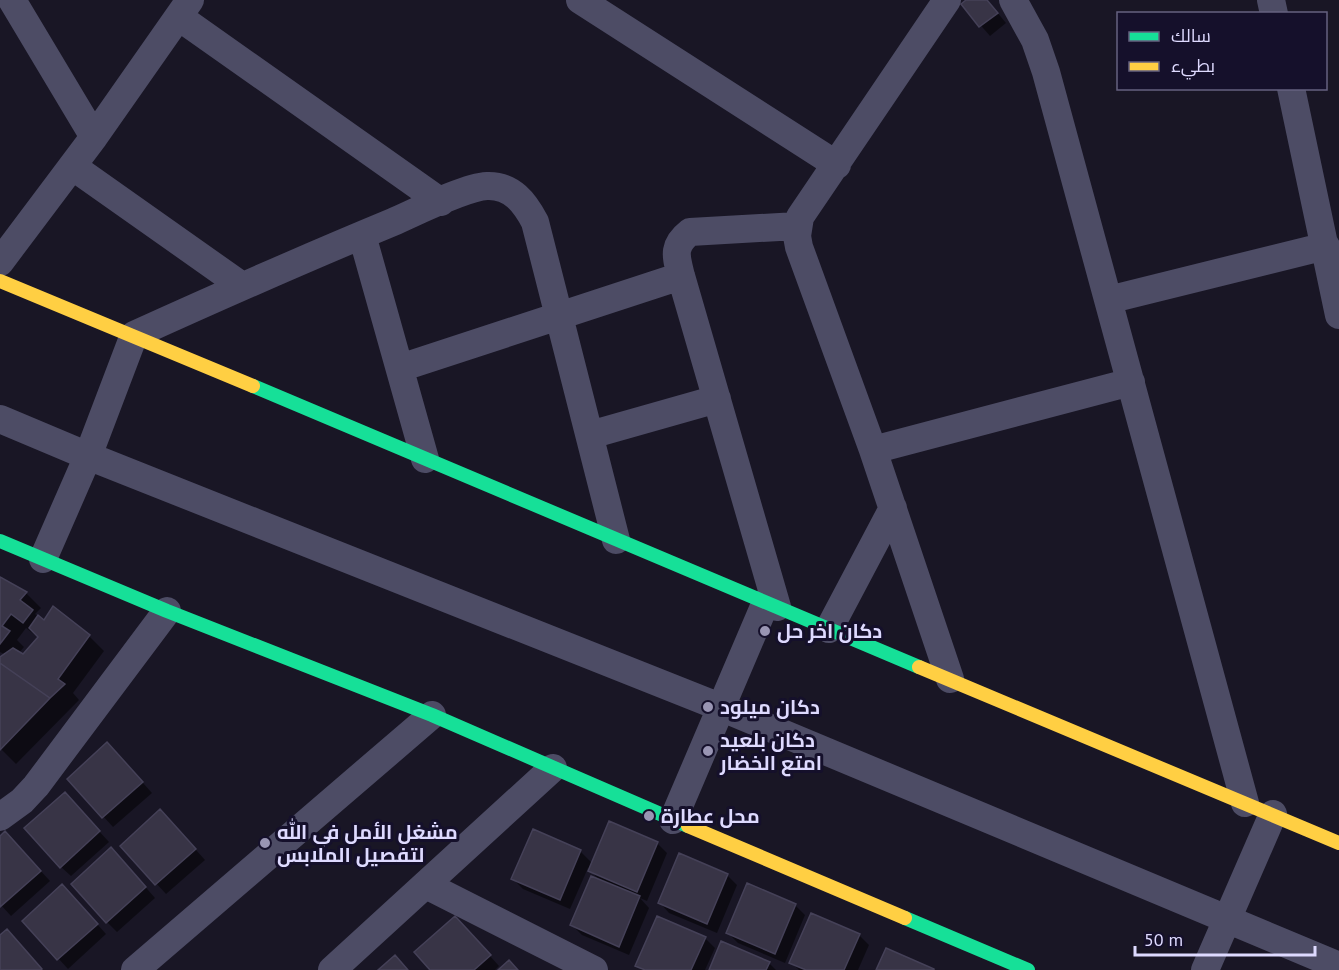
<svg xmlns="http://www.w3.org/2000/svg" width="1339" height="970" font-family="'PT Sans',Cairo,sans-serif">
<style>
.shadow{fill:#0007;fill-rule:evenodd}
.building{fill:#383446;stroke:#454158;stroke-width:1.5}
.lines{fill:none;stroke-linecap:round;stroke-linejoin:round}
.street{stroke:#4d4c65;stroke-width:28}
.fast{stroke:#16e098;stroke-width:14}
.slow{stroke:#ffcf43;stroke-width:14}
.poi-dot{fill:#9995b3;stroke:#15102b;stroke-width:2}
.labels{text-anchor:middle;stroke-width:6;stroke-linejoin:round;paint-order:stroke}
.poi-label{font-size:20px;font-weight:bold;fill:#dedaff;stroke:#15102b;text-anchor:start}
</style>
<rect width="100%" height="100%" fill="#191625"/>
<!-- shadow -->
<path class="shadow" d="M969,0H987L1006,23L990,36L963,5Z
M0,579L26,593L41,608L35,614L45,622L53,608L89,636L104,651L73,693L79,700L16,764L0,748V660L6,655L0,652ZM26,628L39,638L24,656L19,653L24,647L17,640Z
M117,754L152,793L113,827L69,779Z
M74,804L109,842L71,876L61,867Z
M170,821L205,860L166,894L122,846Z
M533,831L581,852L593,864L657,843L667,853L647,901L640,898L649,908L629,955L582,935L572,925L600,881L588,868L570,909L523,889L513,879Z
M0,838L15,843L50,881L11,916L0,904Z
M121,859L155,898L117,932L107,922Z
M727,875L737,885L717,933L669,913L660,903Z
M748,885L795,905L805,915L785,963L738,943L728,933Z
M72,896L106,934L68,969L24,921Z
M465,928L499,966L495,970H433Z
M859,935L869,945L858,970H799L791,962Z
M705,938L715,948L705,970H642L637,965Z
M769,963L776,970H710Z"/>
<!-- building -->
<path class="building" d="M966,0H987L998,13L979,27L961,4Z
M0,577L27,592L20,600L33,610L23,623L11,614L2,626L10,631L0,644Z
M53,606L90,635L58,679L65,684L50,698L0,663V657L13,648L23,654L38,637L29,628L38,615L44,620Z
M0,663L50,698L0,750Z
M107,742L143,782L102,818L67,779Z
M65,792L100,831L60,868L24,828Z
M160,809L196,849L155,885L120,846Z
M609,821L658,842L637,892L588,871Z
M533,829L581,850L560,900L511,879Z
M5,831L41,871L0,907V836Z
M111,847L146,887L106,923L71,884Z
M679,853L728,874L707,924L658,903Z
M591,876L640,896L619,947L570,925Z
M747,883L796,904L775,954L726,933Z
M62,884L98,924L57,960L22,921Z
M811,913L860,934L844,970H806L789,963Z
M455,916L491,955L474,970H430L414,952Z
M657,916L706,937L691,970H645L635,966Z
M7,929L42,969L41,970H0V935Z
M721,941L770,962L766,970H709Z
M886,948L934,969V970H876Z
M395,955L408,970H378Z
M509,960L518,970H498Z"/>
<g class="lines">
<!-- street -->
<path class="street" d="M12,0L94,137
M580,0L837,165
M947,0L800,217L797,236L799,247L873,450L950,679
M1013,0L1035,40L1046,72L1245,803
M1271,0L1274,14
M179,17L441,202
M1291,88L1339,315
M72,166L242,286
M362,235L425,459
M0,262L94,137L190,0
M1108,300L1326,246
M400,368L681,276
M0,419L88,456L720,707L1339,966
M590,435L717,399
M873,450L1131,382
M43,559L88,456L134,335C220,296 306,258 393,222C416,212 465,187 487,186C512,185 525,203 535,222L616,540
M777,607L681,276C676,256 672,246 690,232L797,226
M829,629L893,508
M0,817L22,801L36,786L167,611
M673,820L766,602
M426,885L594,970
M135,970L432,715
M332,970L553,768
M1205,970L1273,814"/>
<!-- fast -->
<path class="fast" d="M253,386L919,667
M0,541L167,611L432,715L688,826
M905,918L1028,970"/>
<!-- slow -->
<path class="slow" d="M0,281L253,386
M919,667L1339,843
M688,826L905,918"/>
</g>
<!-- markers -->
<g class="poi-dot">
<circle cx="765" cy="631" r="6"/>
<circle cx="708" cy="707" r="6"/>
<circle cx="708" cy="751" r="6"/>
<circle cx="649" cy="816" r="6"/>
<circle cx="265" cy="843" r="6"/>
</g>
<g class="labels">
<!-- poi labels -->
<g class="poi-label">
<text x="777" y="638">دكان اخر حل</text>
<text x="720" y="714">دكان ميلود</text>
<text x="720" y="747">دكان بلعيد<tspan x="720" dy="23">امتع الخضار</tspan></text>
<text x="661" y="823">محل عطارة</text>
<text x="277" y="839">مشغل الأمل في الله<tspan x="277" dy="23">لتفصيل الملابس</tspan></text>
</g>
</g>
<!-- legend -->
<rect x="1117" y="12" width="210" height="78" fill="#15102b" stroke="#656180" stroke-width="1.5"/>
<rect x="1129" y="32" width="30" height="9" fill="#16e098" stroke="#656180" stroke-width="1.5"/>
<text x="1171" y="42" font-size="18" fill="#dedaff">سالك</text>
<rect x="1129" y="62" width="30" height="9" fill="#ffcf43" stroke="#656180" stroke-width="1.5"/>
<text x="1171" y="72" font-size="18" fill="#dedaff">بطيء</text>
<!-- scale -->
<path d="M1135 946v9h180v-9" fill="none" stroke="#dedaff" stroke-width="3"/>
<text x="1144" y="946" font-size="18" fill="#dedaff" stroke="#15102b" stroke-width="4.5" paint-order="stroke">50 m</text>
</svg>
